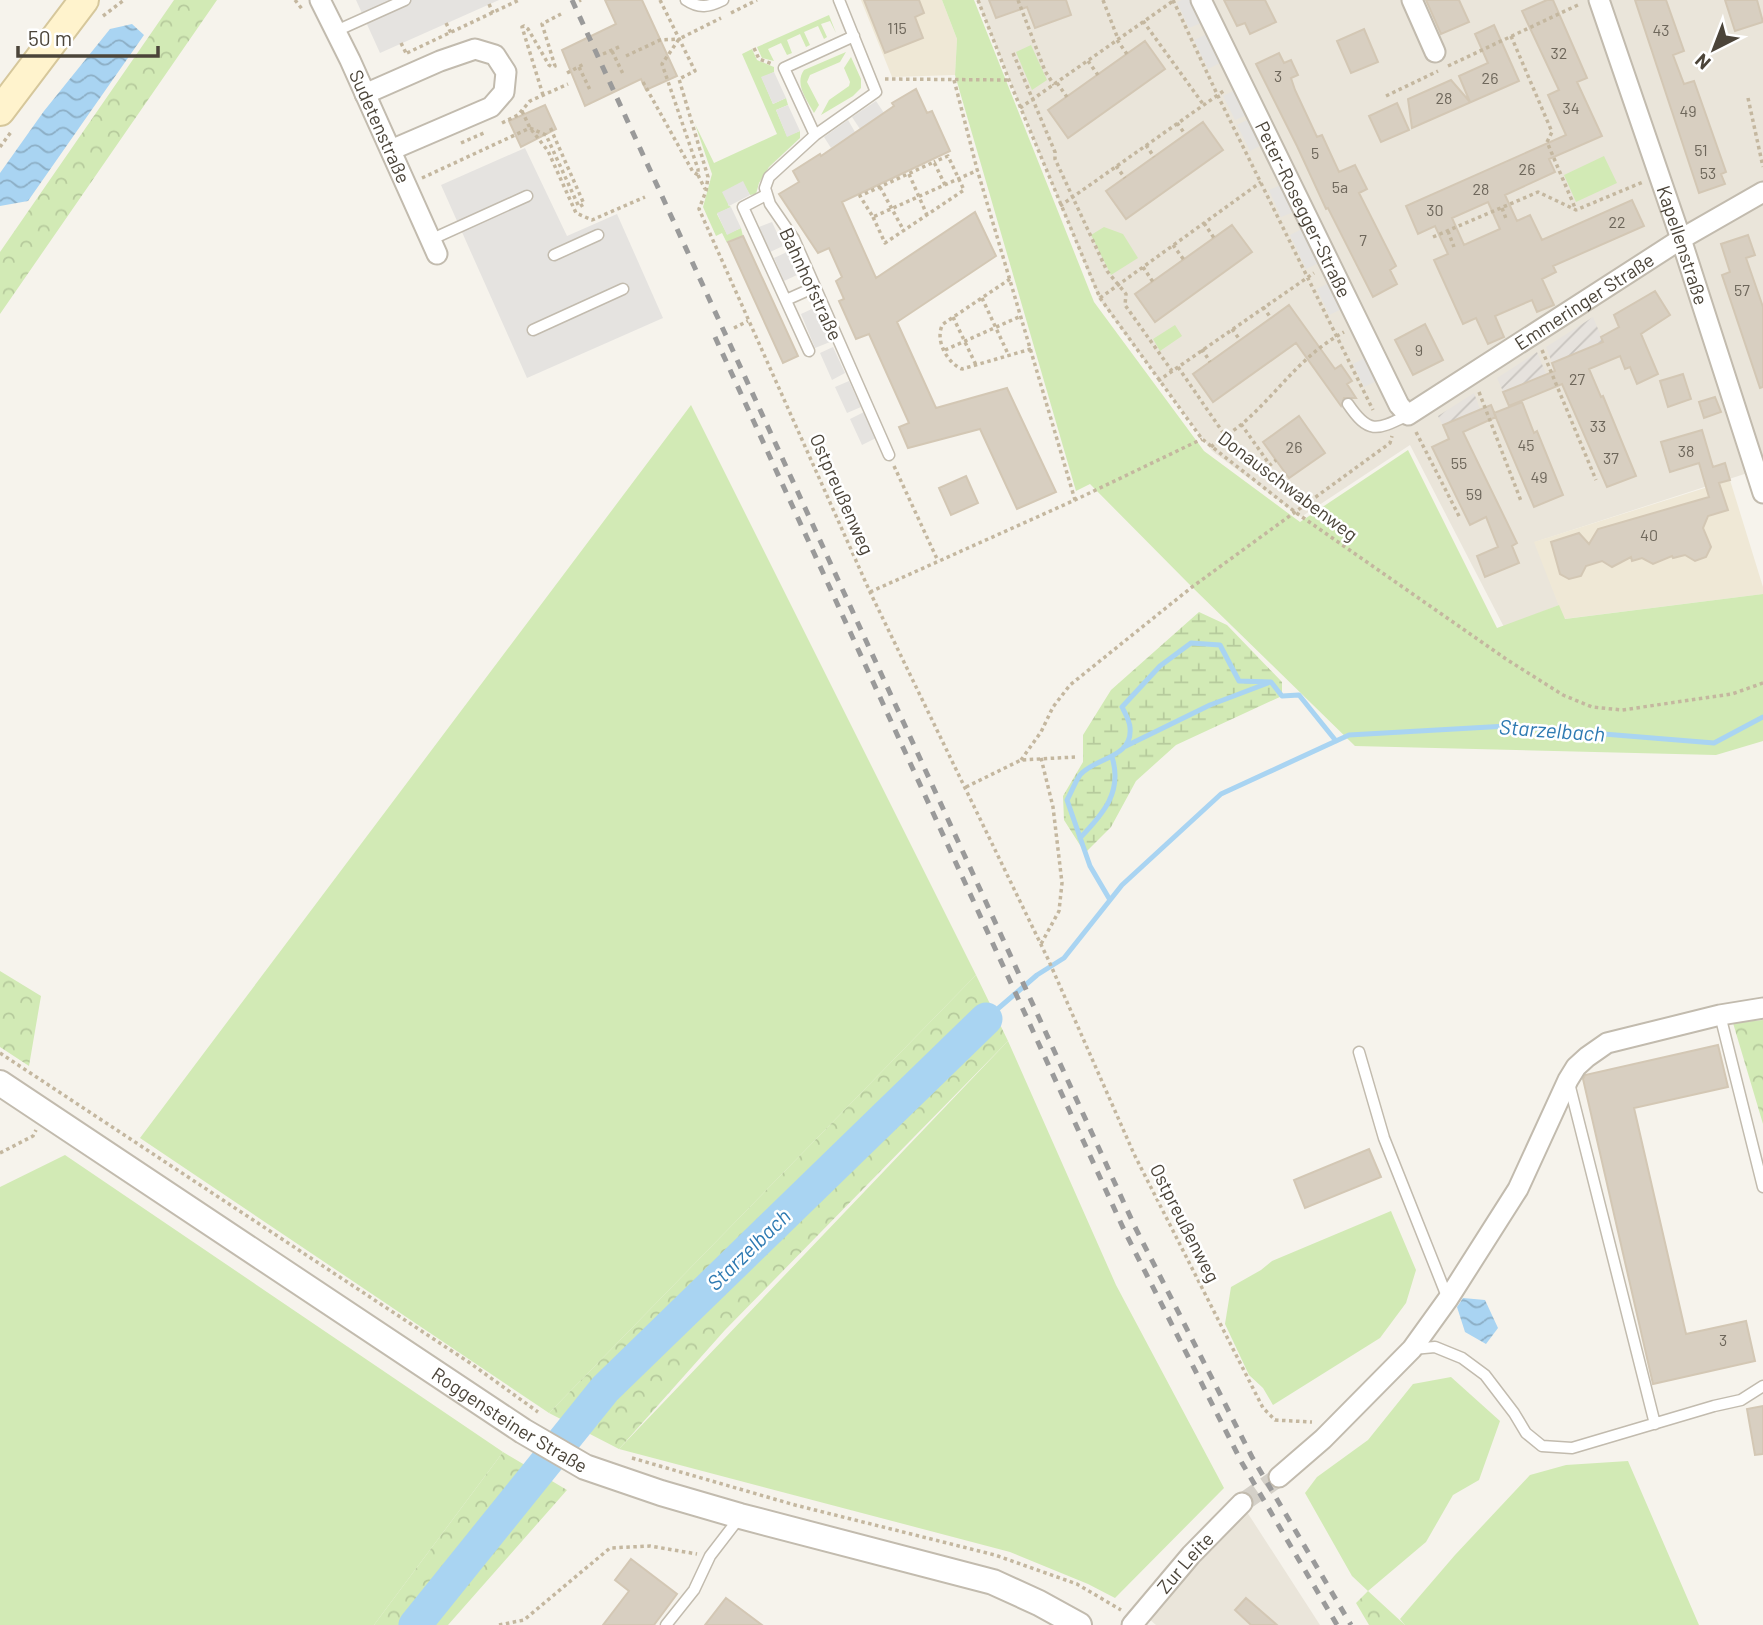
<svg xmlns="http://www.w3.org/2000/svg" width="1763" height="1625" font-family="Barlow,sans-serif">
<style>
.residential{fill:#eae5da}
.industrial{fill:url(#industrial-furrows)}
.education{fill:#efe8d6}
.green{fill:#d2eab5}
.forest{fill:url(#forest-crowns)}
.wetland{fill:url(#wetland-marsh)}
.parking{fill:#e5e3e0}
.water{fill:url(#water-waves)}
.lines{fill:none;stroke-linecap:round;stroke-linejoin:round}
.stream{stroke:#a9d4f2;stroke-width:5}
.river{stroke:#a9d4f2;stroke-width:33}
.building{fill:#d8cfc1;stroke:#d3c7b4;stroke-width:2;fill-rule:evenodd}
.minor-tunnel{stroke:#d4d0c8;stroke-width:19;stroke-dasharray:19 10;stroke-linecap:butt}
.service-casing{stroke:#c2bbae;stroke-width:13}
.minor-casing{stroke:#c2bbae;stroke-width:23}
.tertiary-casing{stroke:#c2bbae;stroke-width:28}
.secondary-casing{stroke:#d6c79b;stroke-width:32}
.path{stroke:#c4b79f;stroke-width:3.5;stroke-dasharray:3.5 3.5;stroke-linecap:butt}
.service{stroke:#fff;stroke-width:10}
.minor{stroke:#fff;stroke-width:19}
.tertiary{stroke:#fff;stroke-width:24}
.secondary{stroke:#fff3cd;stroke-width:28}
.rail{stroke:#9a9a9a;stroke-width:5;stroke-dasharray:9 9;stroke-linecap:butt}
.labels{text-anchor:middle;stroke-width:5;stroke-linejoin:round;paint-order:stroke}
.number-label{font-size:16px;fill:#6e675b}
.street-label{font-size:19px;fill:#4b4439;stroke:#fff}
.water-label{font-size:21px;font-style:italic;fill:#2e7ab2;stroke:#fff}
</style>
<defs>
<pattern id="industrial-furrows" width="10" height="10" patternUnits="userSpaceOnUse" patternTransform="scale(1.75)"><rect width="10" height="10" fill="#e6e2dd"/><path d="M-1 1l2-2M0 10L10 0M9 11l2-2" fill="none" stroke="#c7c3be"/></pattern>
<pattern id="forest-crowns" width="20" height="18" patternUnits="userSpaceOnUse" patternTransform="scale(1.75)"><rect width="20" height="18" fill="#d2eab5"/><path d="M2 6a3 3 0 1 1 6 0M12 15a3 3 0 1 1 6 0" fill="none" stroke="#b6ca9c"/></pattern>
<pattern id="wetland-marsh" width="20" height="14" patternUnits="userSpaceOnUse" patternTransform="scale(1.75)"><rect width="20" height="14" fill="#d2eab5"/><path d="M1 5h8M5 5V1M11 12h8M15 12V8" fill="none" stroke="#b6ca9c"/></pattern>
<pattern id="water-waves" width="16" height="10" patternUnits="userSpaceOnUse" patternTransform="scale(1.75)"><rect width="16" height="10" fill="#a9d4f2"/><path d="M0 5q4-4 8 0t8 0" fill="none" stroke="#8caec5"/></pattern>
</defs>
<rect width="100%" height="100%" fill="#f6f3ec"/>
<!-- residential -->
<path class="residential" d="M977,0H1763V468L1535,542L1559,605L1504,627L1410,445L1301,517L1212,451L1099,299Z
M1247,1512L1320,1625H1156L1148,1618Z"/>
<!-- industrial -->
<path class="industrial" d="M1593,317L1609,355L1557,376L1546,347Z
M1537,352L1552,388L1509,405L1497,378Z
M1474,393L1485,422L1449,438L1438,416Z"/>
<!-- education -->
<path class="education" d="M861,0H942L957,39L955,75L892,77Z
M1730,480L1763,587V594L1564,619L1534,542Z"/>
<!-- green -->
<path class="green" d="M942,0H974L1094,302L1204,451L1300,522L1408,450L1497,628L1559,605L1565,619L1763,594V741L1716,755L1355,746L1192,587L1090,484L1076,491L955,75L957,39Z
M829,15L836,33L830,21L821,24L827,37L824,39L818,26L804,32L810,45L806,47L800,34L787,40L792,53L787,55L781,43L768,49L774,61L762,58L757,47Z
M1031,45L1047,80L1032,90L1016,52Z
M752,49L757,60L774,67V72L762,78L773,104L786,98L788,105L776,110L787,136L800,131V138L769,167L759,183L756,194L750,195L742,182L728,205L731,207L717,214L727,234L741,228L743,236L727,243L722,233L716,236L703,207L712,174L695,124L714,163L777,134L742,54Z
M846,52L840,62L810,75L807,82L819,105L814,113C807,100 794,84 804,70Z
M851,57L861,79V88L853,96L821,115L829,100L849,86L850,82L844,68Z
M1604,156L1617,183L1576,202L1564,175Z
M1104,227L1123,234L1138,258L1111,275L1091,235Z
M1175,325L1182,336L1160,351L1153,339Z
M691,405L976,975L549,1413L140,1138Z
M1008,1041L1116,1285L1224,1488L1115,1598L1088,1584L1010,1552L619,1449Z
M65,1155L503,1452L374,1625H0V1187Z
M1391,1211L1416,1270L1406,1303L1380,1338L1273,1405L1263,1388L1249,1375L1225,1324L1231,1287L1261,1270L1272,1261Z
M1451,1377L1500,1421L1479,1480L1453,1495L1426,1542L1368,1591L1352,1576L1305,1493L1317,1477L1368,1440L1413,1384Z
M1628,1461L1699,1625H1405L1400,1619L1455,1555L1530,1475L1566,1465Z"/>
<!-- forest -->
<path class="forest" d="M174,0H217L0,314V252Z
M0,971L41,996L29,1066L0,1047Z
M976,975L1008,1041L725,1330L619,1449L549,1413Z
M1763,1020V1124L1733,1023Z
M503,1452L567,1490L448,1625H374Z
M1368,1591L1405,1625H1369L1356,1603Z"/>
<!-- wetland -->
<path class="wetland" d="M1199,612L1227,625L1282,682V696L1176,745L1136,781L1111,827L1085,853L1064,820L1063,796L1083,762V735L1111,690Z"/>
<!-- parking -->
<path class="parking" d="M356,0H499L380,53Z
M1182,0H1191L1201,23L1189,28L1177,2Z
M1207,34L1220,63L1208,69L1194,40Z
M774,72L786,98L773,104L761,77Z
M1235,90L1247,115L1235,120L1223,96Z
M876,101L884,113L860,129L852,117Z
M788,105L800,131L787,137L776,110Z
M1249,119L1262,145L1250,151L1237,125Z
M848,120L855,132L831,148L824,137Z
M525,148L567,236L617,214L663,318L527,378L441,185Z
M743,181L750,195L729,206L722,192Z
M1281,185L1294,212L1281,217L1269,190Z
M731,207L741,228L727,235L717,213Z
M772,222L783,246L770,252L759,227Z
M1302,229L1319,263L1306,269L1290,235Z
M787,252L797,275L784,281L774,258Z
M1329,283L1342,309L1329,315L1317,289Z
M814,308L830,342L815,348L801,314Z
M833,347L845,373L832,380L820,353Z
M1365,358L1377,381L1364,387L1353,364Z
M849,381L861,407L847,413L835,387Z
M864,412L876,438L862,445L850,419Z"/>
<!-- water -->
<path class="water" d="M132,24L144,35L28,201L0,206V173L44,111L110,29Z
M1463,1298L1485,1300L1498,1328L1486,1344L1465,1332L1457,1307Z"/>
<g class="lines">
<!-- stream -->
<path class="stream" d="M1124,747L1210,705L1268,683
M1080,838C1103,814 1123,792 1112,757
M1110,900L1090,866L1067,800C1071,793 1075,782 1080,775C1094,758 1133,758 1130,728C1130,721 1125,713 1122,707L1160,666L1191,643L1220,645L1239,681L1271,682L1282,696L1299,695L1336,741
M986,1019L1037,975L1064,958L1122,885L1221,794L1349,735L1507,726L1714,743L1763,717"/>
<!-- river -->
<path class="river" d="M415,1625L605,1389L986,1019"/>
</g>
<!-- building -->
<path class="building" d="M605,0H642L677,76L646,90L641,79L585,106L562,50L616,24Z
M864,0H919L924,13L915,17L923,38L885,53Z
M989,0H1066L1071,15L1035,28L1027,7L996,18Z
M1224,0H1265L1276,22L1250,34L1245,23L1237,26Z
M1426,0H1459L1469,22L1441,34Z
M1547,0H1553L1587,78L1577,82L1602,136L1549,159L1555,172L1505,195L1517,221L1530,215L1542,240L1632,200L1644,226L1553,266L1556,272L1542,279L1554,305L1537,312L1532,300L1495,316L1504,337L1488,344L1476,318L1463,324L1434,260L1448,254L1435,226L1418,234L1406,206L1566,135L1548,95L1559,90L1522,11ZM1488,202L1500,229L1464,245L1452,218Z
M1635,0H1666L1684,51L1673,55L1684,84L1694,81L1726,172L1721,174L1725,184L1699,193Z
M1725,0H1757L1763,22L1735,31Z
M1494,25L1519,81L1412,128L1408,99L1451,80L1470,102L1459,76L1488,63L1475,34Z
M1364,29L1378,62L1351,73L1337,41Z
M1145,41L1165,69L1068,138L1048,110Z
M1279,53L1284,63L1291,60L1298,75L1291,78L1295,90L1317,137L1322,135L1339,172L1355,165L1367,189L1359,193L1396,266L1390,270L1397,284L1373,297L1328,208L1326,209L1297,146L1256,64Z
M916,89L927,113L932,111L950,151L842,202L876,278L975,212L996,256L897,322L936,408L1007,388L1056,492L1017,509L980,429L908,448L899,427L909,423L869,334L856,339L839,301L844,299L836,281L842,277L829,248L818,253L779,194L799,182L793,171L820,154L821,156L894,106L892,103Z
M1397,103L1409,130L1381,142L1369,116Z
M545,105L556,129L521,147L509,121Z
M1203,122L1223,150L1126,219L1106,191Z
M1232,225L1252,252L1155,322L1135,294Z
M1748,235L1755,255L1746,258L1763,307V387L1760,388L1722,275L1730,272L1721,244Z
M743,236L798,356L783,363L728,242Z
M1655,291L1670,315L1641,334L1658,374L1637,384L1630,367L1625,369L1620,356L1589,369L1601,397L1603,396L1636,476L1607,487L1562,384L1509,406L1503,392L1555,371L1552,363L1603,342L1601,337L1619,327L1614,315Z
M1289,305L1335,369L1341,365L1352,381L1347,384L1356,398H1344L1341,406L1296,343L1213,402L1193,374Z
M1425,324L1443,360L1413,375L1395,340Z
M1683,374L1691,399L1668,407L1660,381Z
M1715,397L1721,412L1704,418L1699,402Z
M1522,402L1534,433L1537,431L1563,495L1534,507L1494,413Z
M1491,405L1496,417L1463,432L1517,543L1512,546L1519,563L1485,577L1477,556L1498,547L1486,517L1470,525L1432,447L1449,439L1443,425Z
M1299,416L1325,453L1289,478L1263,442Z
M1702,430L1713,467L1725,463L1730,480L1719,483L1728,510L1708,516L1703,528L1711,547L1706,557L1695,561L1685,555L1673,558L1672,556L1653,564L1642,558L1632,561L1631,557L1612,567L1602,561L1586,566L1581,576L1569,579L1560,574L1551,542L1579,533L1589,544L1598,529L1709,497L1699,463L1670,472L1661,442Z
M966,476L978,503L951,515L939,488Z
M1718,1045L1728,1087L1634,1108L1686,1334L1746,1321L1755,1361L1653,1384L1583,1079L1585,1075Z
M1369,1149L1381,1177L1305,1208L1294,1180Z
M1763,1406V1454L1755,1455L1747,1409Z
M631,1559L677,1594L654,1625H603L629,1591L615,1580Z
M726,1598L762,1625H705Z
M1246,1598L1277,1625H1251L1235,1610Z"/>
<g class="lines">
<!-- minor-tunnel -->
<path class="minor-tunnel" d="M1242,1503L1279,1477"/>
<!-- service casing -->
<g class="service-casing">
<path id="service" d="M686,0C699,9 709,7 723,0
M839,0L876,92L815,135L769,177L765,188L770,204L794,239L889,455
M336,31L405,0
M815,135L784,68L854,36
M766,195L743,207L809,351
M430,240L527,196
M554,255L598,235
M786,300L815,287
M533,330L623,289
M1348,404C1369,435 1377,430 1408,415
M1720,1015L1763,1187
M1359,1052L1384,1138L1448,1299
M1569,1083L1655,1424
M1413,1349L1435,1347L1462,1358L1485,1375L1514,1413L1526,1433L1542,1446L1572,1448L1714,1406L1741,1400L1763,1386
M666,1625L694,1590L710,1556L740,1517"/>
</g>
<!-- minor casing -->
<g class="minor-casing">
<g id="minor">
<path id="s1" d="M320,0L350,60L437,254"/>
<path id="s2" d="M1201,0L1399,405L1408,415L1681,239L1763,192"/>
<path d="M1412,0L1435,52"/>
<path id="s3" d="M1599,0L1681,239L1763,493"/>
<path d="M365,94L440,61L475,49L495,55L506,72L504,92L491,107L391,150"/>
<path d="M1279,1477L1323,1439L1412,1349L1448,1299L1518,1189L1568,1080L1576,1067L1587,1057L1607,1043L1720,1015L1763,1008"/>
<path id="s4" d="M1132,1625L1191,1555L1242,1503"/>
</g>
</g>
<!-- tertiary casing -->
<g class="tertiary-casing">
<g id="tertiary">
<path id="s5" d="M0,1083L523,1431L585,1467L661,1493L740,1516L993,1582L1039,1603L1079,1625"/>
</g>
</g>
<!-- secondary casing -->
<g class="secondary-casing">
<path id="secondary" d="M0,111L84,0"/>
</g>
<!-- path -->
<path class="path" d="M295,0L302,9
M660,0L695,71L679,79L708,177L706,191L699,209L870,592L1048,959L1134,1154L1263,1408L1275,1420L1312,1422
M978,0L1009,80L1100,298L1202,439L1295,512L1506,659L1563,695L1592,707L1622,710L1732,694L1763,683
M1018,0L1045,71L1054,85
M1103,0L1118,39
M1173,0L1217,94L1373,410
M579,1L581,0
M489,4L493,13
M731,13L757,0
M103,16L124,0
M1143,21L1203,104
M446,23L451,33
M1511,36L1552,132L1547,142L1576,210
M1117,40L1127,54
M401,43L406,53
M754,48L759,59L772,64
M612,51L624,76
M407,53L519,0
M1013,53L1055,152V159L1107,271L1126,294L1125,305L1172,371
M603,54L621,46
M626,56L660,40L679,39
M1088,61L1098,75
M1448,66L1580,4
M579,67L591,92
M567,73L584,64
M885,79L1009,80
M954,80L977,169L1075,500
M643,82L693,172L698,175V169L662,64L679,39L721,18
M1057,83L1067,97
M543,95L522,27L524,26L528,29L549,65L552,67L555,66L542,24L561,14
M1386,96L1438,71
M1748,98L1763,167
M1020,108L1173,1
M522,111L530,128L548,151L576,213L592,220L645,197
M502,123L518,115L530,101L568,84
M1177,123L1185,134
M461,143L486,132
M1146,145L1154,157
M0,147L11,132
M1116,166L1125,178
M909,174L927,215
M698,175L705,189
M422,178L530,128L546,135L579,207L584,204L550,127
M945,185L934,162L860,196L873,217L978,170
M880,187L904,231
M1060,206L1225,90
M1502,208L1507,221
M873,217L885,243L964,190L948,156L934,162
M1204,223L1214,238
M1448,231L1454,247
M1433,237L1538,192L1576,210L1643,182
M1173,245L1184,260
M1143,267L1153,282
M1010,279L943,324C934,339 947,363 962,369L1031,349
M982,298L1009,356
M1100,298L1261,182
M1263,307L1271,318
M953,317L976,365
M734,328L748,321
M1232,329L1240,340
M1202,349L1210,362
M945,350L1021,316
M1542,350L1596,480
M1178,367L1224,434
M1158,381L1314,273
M1479,392L1521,501
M1241,424L1270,465L1276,460
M1416,432L1460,518
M1211,447C1221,438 1232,432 1242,424C1278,393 1300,356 1344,332
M894,466L938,561
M870,592L1075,500L1202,439
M1041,758L1053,807L1062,883L1059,911L1041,944
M1021,760L1041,732L1053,707L1070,685L1192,587L1390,443L1392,436
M966,787L1021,760L1075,757
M0,1053L470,1363L538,1412
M0,1153L33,1136L36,1130
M632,1458L795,1505L995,1555L1077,1584L1121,1610
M499,1625L524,1620L610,1548L650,1546L697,1554"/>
<!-- service -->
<use href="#service" class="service"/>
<!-- minor -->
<use href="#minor" class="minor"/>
<!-- tertiary -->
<use href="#tertiary" class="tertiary"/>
<!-- secondary -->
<use href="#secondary" class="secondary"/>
<!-- rail -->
<path class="rail" d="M572,0L1135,1227L1252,1457L1351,1625
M715,337L1125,1232L1242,1463L1337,1625"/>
</g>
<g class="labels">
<!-- number labels -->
<g class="number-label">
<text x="897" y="34">115</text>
<text x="1661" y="36">43</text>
<text x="1559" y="59">32</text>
<text x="1278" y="82">3</text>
<text x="1490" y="84">26</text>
<text x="1444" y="104">28</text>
<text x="1571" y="114">34</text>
<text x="1688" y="117">49</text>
<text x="1701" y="156">51</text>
<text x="1315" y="159">5</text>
<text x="1527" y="175">26</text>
<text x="1708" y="179">53</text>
<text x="1340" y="193">5a</text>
<text x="1481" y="195">28</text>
<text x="1435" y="216">30</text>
<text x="1617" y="228">22</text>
<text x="1363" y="246">7</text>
<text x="1742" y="296">57</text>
<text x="1419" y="356">9</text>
<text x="1577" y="385">27</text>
<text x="1598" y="432">33</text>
<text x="1526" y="451">45</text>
<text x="1294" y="453">26</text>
<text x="1686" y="457">38</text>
<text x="1611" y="464">37</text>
<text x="1459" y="469">55</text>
<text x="1539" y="483">49</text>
<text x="1474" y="500">59</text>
<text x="1649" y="541">40</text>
<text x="1723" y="1346">3</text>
</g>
<!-- street labels -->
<g class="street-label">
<text dy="7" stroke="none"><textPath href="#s1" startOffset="140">Sudetenstraße</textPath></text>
<text dy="7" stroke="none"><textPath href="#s2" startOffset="233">Peter-Rosegger-Straße</textPath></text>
<text dy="7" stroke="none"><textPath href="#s3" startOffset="259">Kapellenstraße</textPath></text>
<text transform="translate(811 284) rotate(65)" y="7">Bahnhofstraße</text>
<text dy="7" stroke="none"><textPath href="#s2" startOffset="674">Emmeringer Straße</textPath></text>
<text transform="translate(1288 486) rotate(37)" y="7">Donauschwabenweg</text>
<text transform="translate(842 494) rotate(66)" y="7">Ostpreußenweg</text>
<text transform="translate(1185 1223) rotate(63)" y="7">Ostpreußenweg</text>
<text dy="7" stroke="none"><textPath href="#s5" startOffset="611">Roggensteiner Straße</textPath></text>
<text dy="7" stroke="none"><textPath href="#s4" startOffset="82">Zur Leite</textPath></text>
</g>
<!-- water labels -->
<g class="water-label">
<text transform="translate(1552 731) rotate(4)" y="7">Starzelbach</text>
<text transform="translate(749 1250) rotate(-44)" y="7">Starzelbach</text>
</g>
</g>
<!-- north arrow -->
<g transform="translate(1714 49) rotate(222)" stroke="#ffffff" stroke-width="5" paint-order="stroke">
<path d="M0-5L12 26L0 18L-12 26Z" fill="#4b4439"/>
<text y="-10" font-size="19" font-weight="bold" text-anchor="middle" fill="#4b4439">N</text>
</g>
<!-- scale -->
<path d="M18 46v10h140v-10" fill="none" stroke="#4b4439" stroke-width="3.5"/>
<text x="28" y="46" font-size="21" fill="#4b4439" stroke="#ffffff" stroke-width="5" paint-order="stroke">50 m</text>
</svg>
